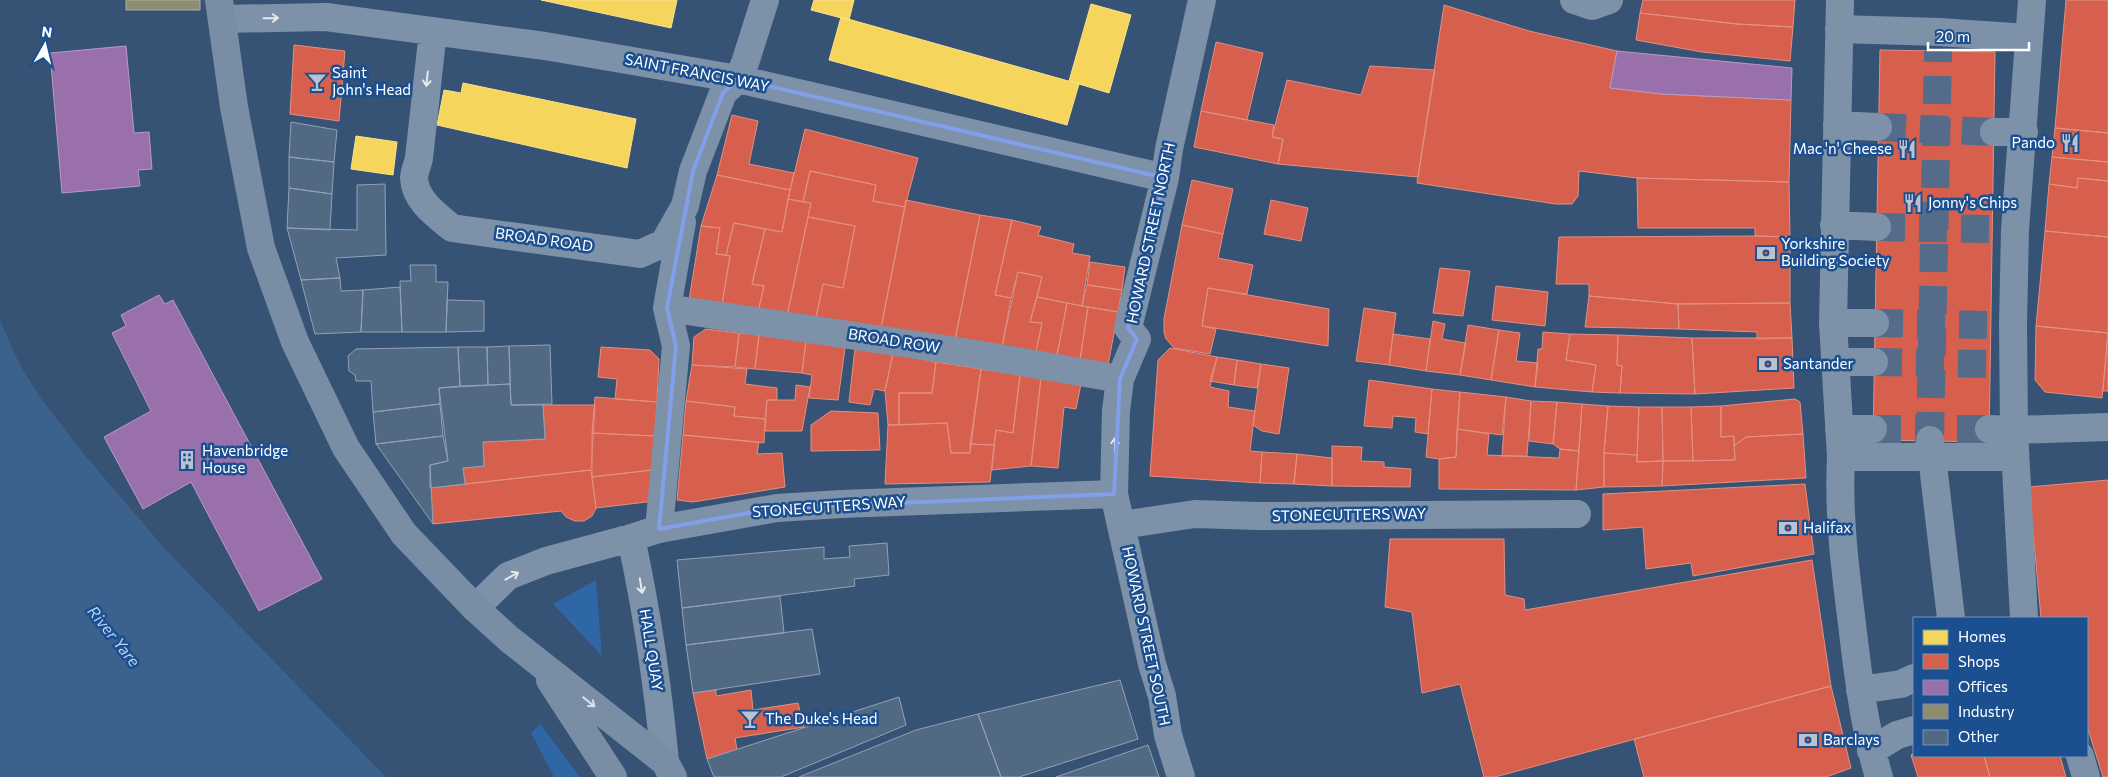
<svg xmlns="http://www.w3.org/2000/svg" width="2108" height="777" font-family="Commissioner,sans-serif">
<style>
.green{fill:#2f66a5}
.water{fill:#3b618d}
.homes{fill:#f6d55c;stroke:#f9e28d}
.shops{fill:#d6604d;stroke:#e29082}
.offices{fill:#9970ab;stroke:#b89bc4}
.industry{fill:#8c8c6e;stroke:#aeae9a}
.building{fill:#526984;stroke:#92a2b6}
.lines{fill:none;stroke-linecap:round;stroke-linejoin:round}
.street-tunnel{stroke:#546c89;stroke-width:28;stroke-dasharray:28 14;stroke-linecap:butt}
.street{stroke:#7d92a8;stroke-width:28}
.secondary{stroke:#798da4;stroke-width:28}
.oneway{stroke:#e5e9ee}
.oneway2{stroke:#dee2e8}
.marked{fill:none;stroke:#839eea;stroke-width:4;stroke-linejoin:round}
.labels{text-anchor:middle;stroke-width:5;stroke-linejoin:round;paint-order:stroke}
.poi-label{font-size:15px;fill:#fff;stroke:#1b4f8f;text-anchor:start}
.street-label{font-size:15px;fill:#fff;stroke:#1b4f8f}
.water-label{font-size:16px;font-style:italic;fill:#b5d3f5;stroke:#1b4f8f}
</style>
<rect width="100%" height="100%" fill="#365274"/>
<!-- green -->
<path class="green" d="M596,580L602,656L553,604Z
M540,724L580,777H554L531,733Z"/>
<!-- water -->
<path class="water" d="M0,320L19,363L40,397L84,454L166,550L386,777H0Z"/>
<!-- homes -->
<path class="homes" d="M541,0H677L671,28Z
M814,0H854L849,20L811,10Z
M1091,4L1131,15L1109,93L1069,81Z
M841,17L1079,84L1067,125L829,60Z
M463,83L636,119L627,168L437,125L444,90L461,93Z
M356,136L397,142L393,175L351,169Z"/>
<!-- shops -->
<path class="shops" d="M1643,0H1795L1793,27L1737,24L1640,13Z
M2066,0H2108V133L2055,128Z
M1444,5L1529,31L1617,51L1610,88L1662,94L1791,100L1789,182L1637,178L1579,171L1578,196L1572,204H1556L1417,183Z
M1640,13L1737,24L1793,27L1790,61L1702,52L1636,40Z
M1216,42L1263,53L1247,120L1201,111Z
M294,45L345,51L339,121L290,114Z
M1880,50L1995,52L1989,442L1873,440Z
M1370,66L1435,70L1418,177L1278,164L1283,139L1272,137L1287,80L1361,95Z
M1201,111L1274,125L1272,137L1283,139L1278,164L1194,147Z
M732,115L758,121L749,164L794,173L790,190L717,175Z
M2055,128L2108,133V162L2052,157Z
M805,129L918,158L905,207L873,201L876,185L810,171L803,202L788,199Z
M2052,157L2108,162V181L2078,178L2077,188L2049,184Z
M810,171L876,185L873,201L905,207L881,328L816,318L823,284L843,288L855,226L808,217L811,203L803,202Z
M717,175L790,190L782,232L734,223L726,255L716,254L720,228L701,226Z
M1637,178L1789,182L1790,237L1755,236V228H1638Z
M2078,178L2108,181V237L2045,231L2049,184L2077,188Z
M1192,180L1233,189L1223,234L1182,225Z
M788,199L811,203L787,316L758,312L764,286L752,284L765,229L782,232Z
M906,200L980,215L955,340L881,328Z
M1271,200L1308,208L1301,241L1264,234Z
M980,215L1012,220L995,295L1011,298L1002,347L955,340Z
M808,217L855,226L843,288L823,284L816,318L787,316Z
M1012,220L1041,227L1038,235L1074,244L1072,253L1090,256L1082,306L1037,297L1042,277L1018,272L1011,298L995,295Z
M734,223L765,229L752,284L764,286L758,312L722,305L730,256L726,255Z
M1182,225L1223,234L1218,258L1253,265L1247,294L1208,288L1202,326L1216,329L1210,354L1174,348L1166,339L1164,332V319Z
M701,226L720,228L716,254L730,256L722,305L689,300Z
M2045,231L2108,237V333L2036,326Z
M1755,236L1790,237V303L1678,304L1589,296V284H1556L1559,237Z
M1090,262L1125,267L1122,290L1087,285Z
M1440,268L1470,271L1463,316L1433,313Z
M1018,272L1042,277L1030,322L1042,323L1036,352L1002,347Z
M1087,285L1122,290L1118,312L1082,306Z
M1496,286L1548,292L1545,326L1492,320Z
M1208,288L1329,309L1328,346L1202,326Z
M1589,296L1678,304L1679,329L1585,327Z
M1037,297L1067,303L1057,355L1036,352L1042,323L1030,322Z
M1067,303L1088,307L1080,360L1057,355Z
M1790,303L1792,338L1757,339V332L1679,329L1678,304Z
M1088,307L1118,312L1108,365L1080,360Z
M1364,308L1396,313L1389,365L1356,361Z
M1433,321L1445,324L1442,339L1466,343L1460,375L1426,371Z
M1468,325L1499,330L1491,380L1460,375Z
M2036,326L2108,333L2102,398L2045,392L2035,380Z
M706,329L739,333L735,367L692,365L694,337Z
M1499,330L1520,333L1516,361L1538,363L1535,387L1491,380Z
M1543,332L1570,334L1566,360L1596,365L1592,392L1535,387L1538,349H1542Z
M739,333L759,335L755,369L735,367Z
M2108,333V391H2103Z
M1393,334L1430,339L1426,371L1389,365Z
M1570,334L1618,335L1617,365L1622,366L1620,393L1592,392L1596,365L1566,360Z
M759,335L806,341L802,373L755,369Z
M1618,335L1692,338L1695,394L1620,393L1622,366L1617,365Z
M1692,338H1792L1794,388L1695,394Z
M806,341L845,348L838,400L809,398L812,375L802,373Z
M601,347L650,350L659,359L657,402L615,399L617,379L598,377Z
M855,348L893,353L885,391L874,389L870,405L849,402Z
M1170,348L1217,357L1210,387L1229,391L1228,407L1255,411L1250,451L1262,452L1260,483L1150,476L1158,360Z
M893,353L936,362L932,393H899V425H888L885,391Z
M1217,357L1237,360L1234,385L1210,381Z
M1237,360L1261,364L1257,388L1234,385Z
M936,362L981,369L970,453H951L947,423L899,425V393H932Z
M1261,364L1289,368L1279,434L1262,431L1253,425Z
M692,365L747,369L745,384L777,388V400H767L765,419L734,416L735,407L686,401Z
M981,369L1020,375L1013,433L996,430L994,445L970,444Z
M1020,375L1041,378L1031,466L992,470L996,430L1013,433Z
M1041,378L1081,384L1076,409L1064,407L1058,468L1031,466Z
M1369,380L1432,389L1428,434L1415,432L1416,418L1393,416L1392,428L1364,426Z
M796,385L810,387L802,431H765L767,400H795Z
M1432,389L1460,392L1456,457L1439,459L1426,457Z
M1460,392L1506,397L1502,435L1457,429Z
M595,397L657,402L655,436L592,433Z
M1506,397L1531,401L1527,456H1502Z
M1795,399L1800,402L1803,434L1746,437L1734,446V436L1721,437V406Z
M686,401L735,407L734,416L765,419L764,443L683,435Z
M1531,401L1557,402L1553,444L1529,441Z
M1557,402L1582,404L1579,451L1560,449L1553,444Z
M1582,404L1608,406L1604,453V487L1576,490Z
M543,405H595L591,470L465,484L463,468L484,466L483,442L545,439Z
M1608,406L1639,407L1637,455L1604,453Z
M1721,406V437L1734,436L1735,460L1693,461L1691,407Z
M1639,407H1662L1663,461L1637,462Z
M1662,407H1691L1693,461H1663Z
M831,411L878,413L880,450L811,451V425Z
M947,423L951,453H970V444L994,445L990,482L885,484L888,425Z
M1457,429L1489,434L1487,455L1559,458L1560,449L1579,451L1576,490L1439,489V459L1456,457Z
M592,433L655,436L652,470L592,477Z
M1803,434L1806,478L1662,486L1663,461L1735,460L1734,446L1746,437Z
M683,435L759,442L757,454L782,453L785,487L693,502L677,500Z
M1332,446L1362,447L1361,461L1384,462V467L1411,469L1410,487L1332,486Z
M1262,452L1297,454L1294,484L1260,483Z
M1604,453L1637,455V462L1663,461L1662,486L1604,487Z
M1297,454L1332,458V486L1294,484Z
M591,470L596,508L592,516L584,521H575L566,517L561,511L433,524L430,488Z
M652,470L655,501L596,508L592,477Z
M2108,480V777H2103L2087,726V618H2041L2029,487Z
M1805,484L1814,554L1693,576L1691,563L1646,569L1643,527L1603,530V494Z
M1390,539H1504L1505,595L1524,599L1525,610L1812,560L1831,686L1495,777H1484L1460,684L1422,693L1412,612L1385,607Z
M1831,686L1851,768L1826,777H1644L1634,739Z
M716,690V696L751,690L753,710L798,703L804,727L735,738L737,750L707,759L693,693Z
M1914,754L1984,756L1990,777H1918L1911,755Z
M1984,756H2060L2066,777H1990Z"/>
<!-- offices -->
<path class="offices" d="M126,46L134,133L149,132L152,169L138,170L140,186L62,193L50,53Z
M1617,51L1792,68L1791,100L1662,94L1610,88Z
M159,295L165,304L173,300L322,579L259,611L191,482L143,509L104,437L151,411L112,333L126,326L121,315Z"/>
<!-- industry -->
<path class="industry" d="M126,0H200V10H126Z"/>
<!-- building -->
<path class="building" d="M291,122L337,130L334,162L289,157Z
M289,157L334,162L332,194L289,188Z
M385,184L386,255L336,258L340,278L301,280L287,228L357,230V185Z
M289,188L332,194L330,230L287,228Z
M410,265H436V282H448L446,332H402L400,281H411Z
M340,278L341,291L363,290L361,332L315,334L301,280Z
M400,287L402,332H361L363,290Z
M447,300L484,301V331L446,332Z
M550,345L552,404L511,405L509,346Z
M509,346L510,384L488,385L487,347Z
M458,347L460,386L439,388L440,404L373,412L371,381H356L355,375L349,371L348,356L356,349Z
M458,347H487L488,385L460,386Z
M510,384L511,405H543L545,439L483,442L484,466L463,468L465,484L430,488V465L448,461L439,388Z
M440,404L443,436L376,444L373,412Z
M443,436L448,461L430,465L433,524L376,444Z
M887,543L889,575L854,579L855,586L682,608L677,560L824,547V559L850,557L849,546Z
M780,596L784,633L686,645L682,608Z
M812,629L820,674L693,693L686,645Z
M1120,680L1138,739L1019,777H1001L978,714Z
M899,697L906,725L781,777H714L707,759Z
M978,714L1001,777H799L916,730Z
M1148,745L1159,777H1056Z"/>
<g class="lines">
<!-- street-tunnel -->
<path class="street-tunnel" d="M1878,127L1994,132
M1877,227L1992,229
M1875,323L1991,325
M1874,362L1990,364
M1873,429H1989
M1930,440L1938,51"/>
<!-- street -->
<path class="street" d="M1574,0L1592,6L1609,0
M1840,0L1833,323L1841,457C1838,513 1845,569 1852,624C1858,675 1864,727 1879,777
M2032,0L2015,230L2013,324L2014,430L2108,427
M222,19L326,17L545,46L738,79L1165,178
M1839,29L1939,32L2028,38
M433,31L419,158C418,164 414,172 414,178C415,200 436,215 452,228L640,254L664,243L685,206L693,171L723,93L738,79L745,63L765,0
M1837,125L1878,127
M1994,132H2024
M1834,225L1877,227
M667,308L964,352L1120,379
M1833,323H1875
M1835,362H1874
M1839,429H1873
M1989,429L2014,430L2024,618
M1930,440L1951,618
M1841,457H2015
M1122,525L1195,514L1257,516L1577,514
M659,529L676,346L667,308L682,222
M631,538C647,612 658,687 665,762
M475,608L508,576L546,561L631,538L659,529L777,508L841,504L1114,494
M1860,690L1901,684L1914,678
M1871,751L1897,735L1914,730
M2080,756L2086,777
M1181,777L1168,735L1162,696L1152,664L1114,494L1116,411L1120,379L1137,339L1128,328L1165,178L1169,149L1202,0"/>
<!-- secondary -->
<path class="secondary" d="M219,0L234,107L261,248L295,342L346,448L404,534L475,608L509,639L665,762L673,777
M550,680L613,777"/>
</g>
<!-- one-way arrows -->
<defs><path id="oneway-shaft" d="M-6 0H5M1.5-3L5.5 0L1.5 3" fill="none" stroke-width="1.6" stroke-linecap="round" stroke-linejoin="round" transform="scale(1.25)"/></defs>
<g class="oneway">
<use href="#oneway-shaft" transform="translate(271 18) rotate(-1)"/>
<use href="#oneway-shaft" transform="translate(427 79) rotate(96)"/>
<use href="#oneway-shaft" transform="translate(1115 445) rotate(-89)"/>
<use href="#oneway-shaft" transform="translate(512 576) rotate(-29)"/>
<use href="#oneway-shaft" transform="translate(641 586) rotate(81)"/>
</g>
<use class="oneway2" href="#oneway-shaft" transform="translate(589 702) rotate(39)"/>
<!-- marked area -->
<path class="marked" d="M738,79L1165,178L1128,328L1137,339L1120,379L1114,494L777,508L659,529L676,346L667,308L693,171L723,93Z"/>
<!-- icons -->
<defs>
<g id="bar-bare" transform="scale(1.5)"><path d="M-6-5H6L.8 .8V4.5H3.5V6h-7V4.5H-.8V.8Z" fill="#b9c2ce" stroke="#1b4f8f" stroke-width="2.5" paint-order="stroke"/></g>
<g id="restaurant-bare" transform="scale(1.5)"><path d="M-5-6h1v4h1v-4h1v4h1v-4h1v5L-1.5 .5V6h-2V.5L-5-1ZM5-6V6H3V1.5H1.5Q1.5-4 5-6Z" fill="#b9c2ce" stroke="#1b4f8f" stroke-width="2.5" paint-order="stroke"/></g>
<g id="bank-bare" transform="scale(1.5)"><path d="M-6-4H6V4H-6ZM0-2.3a2.3 2.3 0 1 0 0 4.6a2.3 2.3 0 1 0 0-4.6Z" fill="#b9c2ce" stroke="#1b4f8f" stroke-width="2.5" paint-order="stroke"/></g>
<g id="building-bare" transform="scale(1.5)"><path d="M-4-6H4V6H1V3H-1V6H-4ZM-2.5-4.3h1.7v1.8h-1.7ZM.8-4.3h1.7v1.8H.8ZM-2.5-1h1.7V.8h-1.7ZM.8-1h1.7V.8H.8Z" fill="#b9c2ce" stroke="#1b4f8f" stroke-width="2.5" paint-order="stroke"/></g>
</defs>
<g fill-rule="evenodd">
<use href="#bar-bare" x="317" y="82"/>
<use href="#restaurant-bare" x="2070" y="143"/>
<use href="#restaurant-bare" x="1907" y="149"/>
<use href="#restaurant-bare" x="1913" y="203"/>
<use href="#bank-bare" x="1766" y="253"/>
<use href="#bank-bare" x="1768" y="364"/>
<use href="#building-bare" x="187" y="460"/>
<use href="#bank-bare" x="1788" y="528"/>
<use href="#bar-bare" x="750" y="719"/>
<use href="#bank-bare" x="1808" y="740"/>
</g>
<g class="labels">
<!-- poi labels -->
<g class="poi-label">
<text x="332" y="78">Saint<tspan x="332" dy="17">John's Head</tspan></text>
<text x="2055" y="148" text-anchor="end">Pando</text>
<text x="1892" y="154" text-anchor="end">Mac 'n' Cheese</text>
<text x="1928" y="208">Jonny's Chips</text>
<text x="1781" y="249">Yorkshire<tspan x="1781" dy="17">Building Society</tspan></text>
<text x="1783" y="369">Santander</text>
<text x="202" y="456">Havenbridge<tspan x="202" dy="17">House</tspan></text>
<text x="1803" y="533">Halifax</text>
<text x="765" y="724">The Duke's Head</text>
<text x="1823" y="745">Barclays</text>
</g>
<!-- street labels -->
<g class="street-label">
<text transform="translate(697 73) rotate(11)" y="5">SAINT FRANCIS WAY</text>
<text transform="translate(1151 233) rotate(-78)" y="5">HOWARD STREET NORTH</text>
<text transform="translate(544 240) rotate(8)" y="5">BROAD ROAD</text>
<text transform="translate(894 341) rotate(9)" y="5">BROAD ROW</text>
<text transform="translate(829 507) rotate(-4)" y="5">STONECUTTERS WAY</text>
<text transform="translate(1349 515) rotate(-1)" y="5">STONECUTTERS WAY</text>
<text transform="translate(1146 636) rotate(78)" y="5">HOWARD STREET SOUTH</text>
<text transform="translate(651 650) rotate(81)" y="5">HALL QUAY</text>
</g>
<!-- water labels -->
<g class="water-label">
<text transform="translate(114 636) rotate(51)" y="6">River Yare</text>
</g>
</g>
<!-- legend -->
<rect x="1913" y="617" width="175" height="140" fill="#1b4f8f" stroke="#7695bc"/>
<rect x="1923" y="630" width="25" height="15" fill="#f6d55c" stroke="#7695bc"/>
<text x="1958" y="642" font-size="15" fill="#ffffff">Homes</text>
<rect x="1923" y="654" width="25" height="15" fill="#d6604d" stroke="#7695bc"/>
<text x="1958" y="667" font-size="15" fill="#ffffff">Shops</text>
<rect x="1923" y="680" width="25" height="15" fill="#9970ab" stroke="#7695bc"/>
<text x="1958" y="692" font-size="15" fill="#ffffff">Offices</text>
<rect x="1923" y="704" width="25" height="15" fill="#8c8c6e" stroke="#7695bc"/>
<text x="1958" y="717" font-size="15" fill="#ffffff">Industry</text>
<rect x="1923" y="730" width="25" height="15" fill="#526984" stroke="#7695bc"/>
<text x="1958" y="742" font-size="15" fill="#ffffff">Other</text>
<!-- north arrow -->
<g transform="translate(45 45) rotate(8)" stroke="#1b4f8f" stroke-width="4" paint-order="stroke">
<path d="M0-4L9 19L0 12L-9 19Z" fill="#ffffff"/>
<text y="-8" font-size="14" font-weight="bold" text-anchor="middle" fill="#ffffff">N</text>
</g>
<!-- scale -->
<path d="M1928 42v8h101v-8" fill="none" stroke="#ffffff" stroke-width="2.5"/>
<text x="1936" y="42" font-size="15" fill="#ffffff" stroke="#1b4f8f" stroke-width="4" paint-order="stroke">20 m</text>
</svg>
